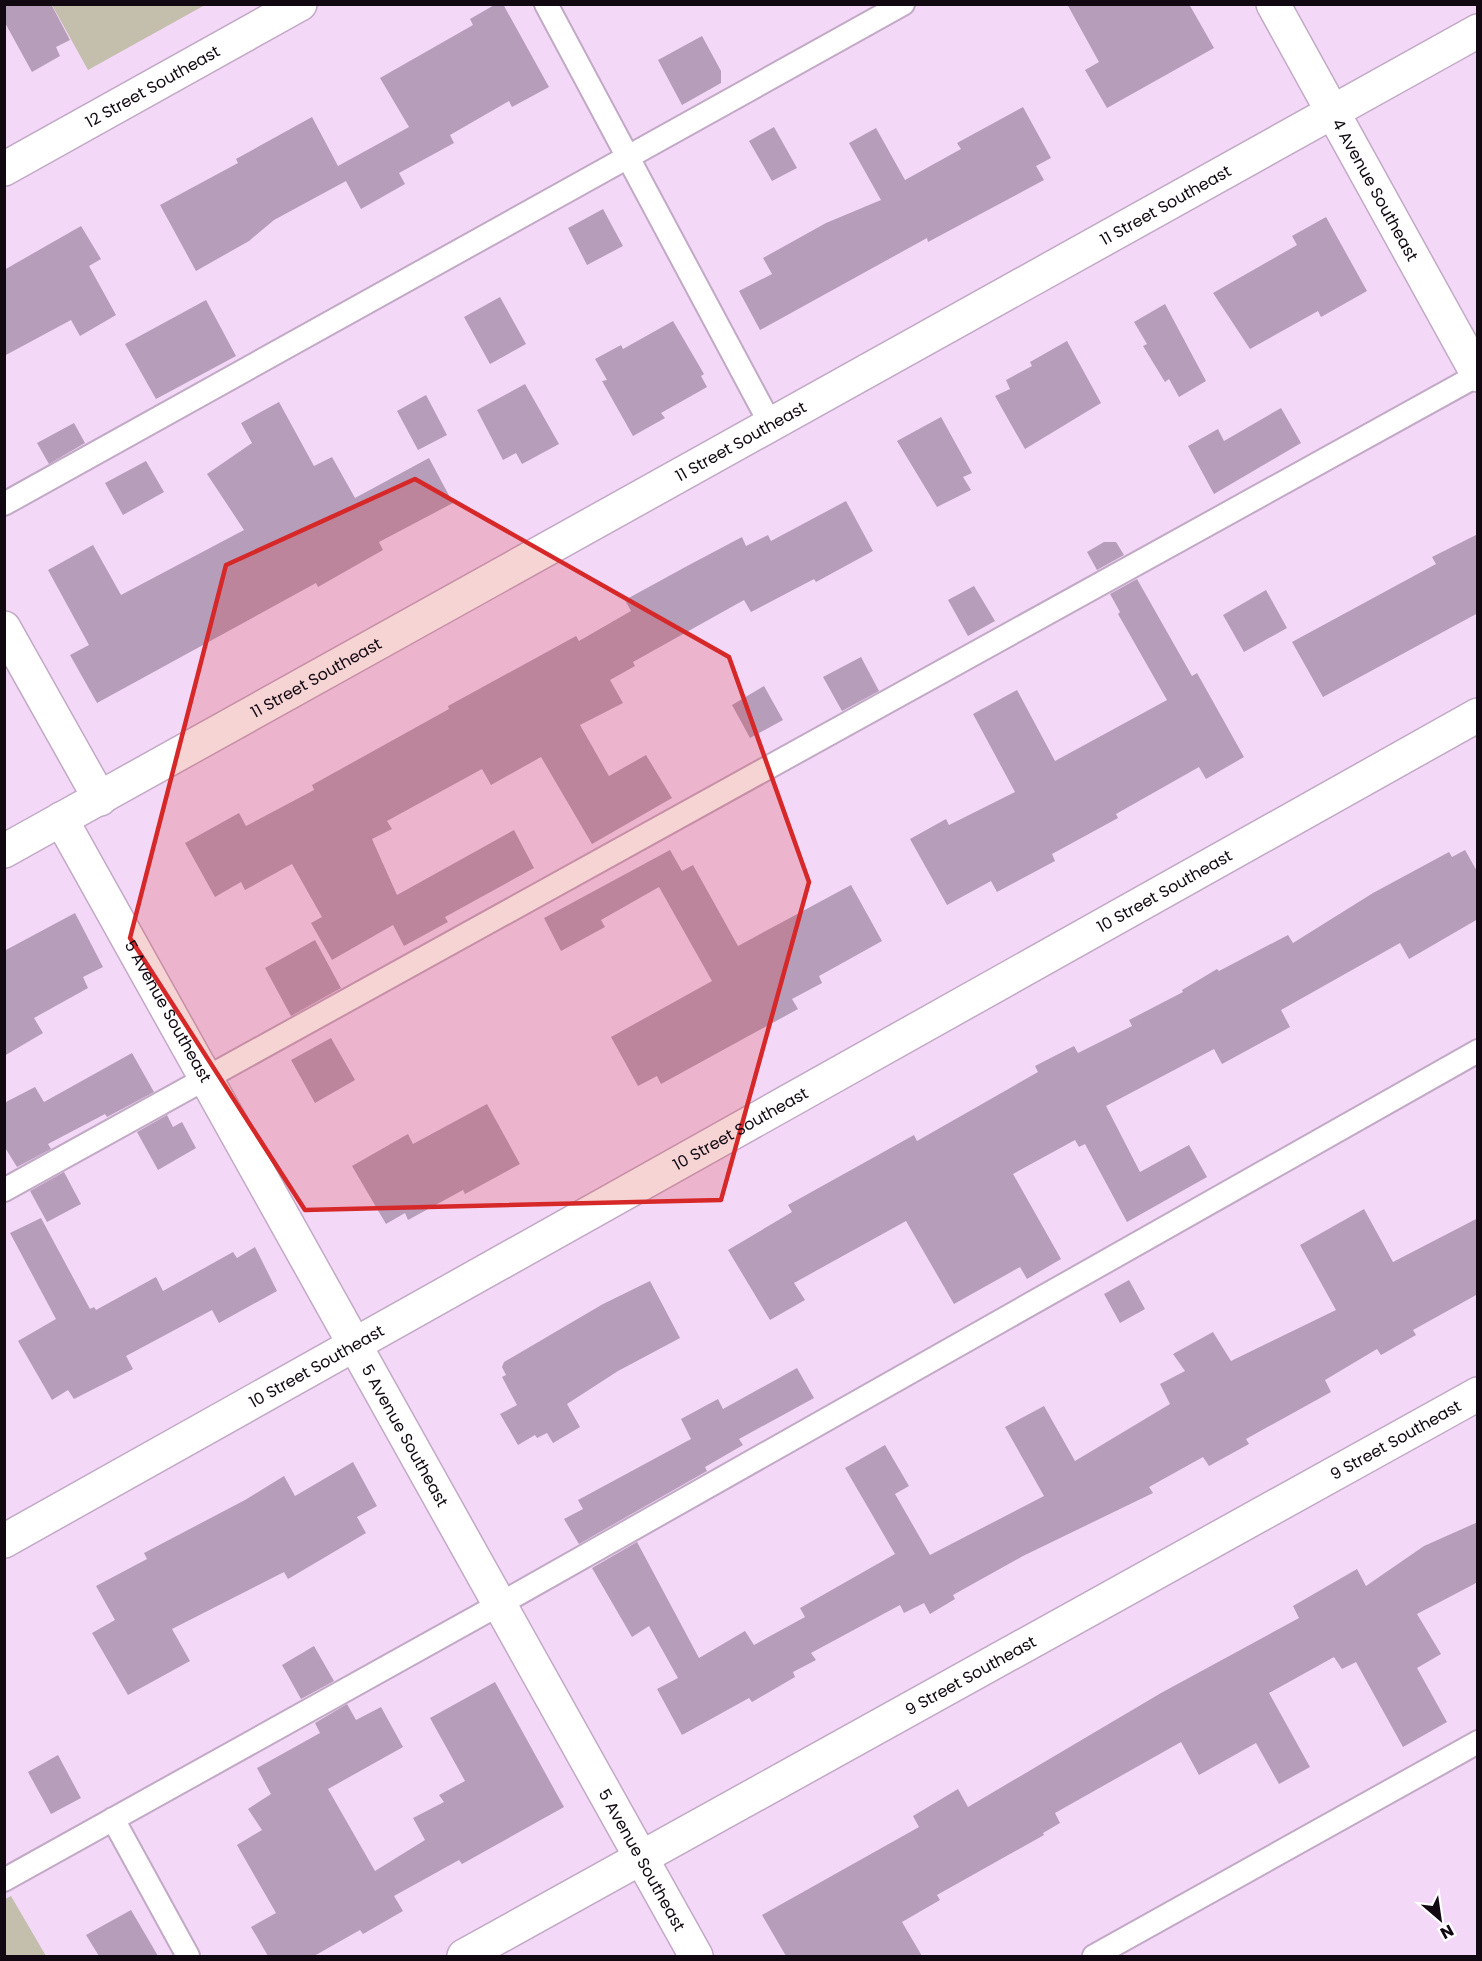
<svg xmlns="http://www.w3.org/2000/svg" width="1482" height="1961" font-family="Poppins,sans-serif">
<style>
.green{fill:#c4bfac}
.building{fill:#b69dba}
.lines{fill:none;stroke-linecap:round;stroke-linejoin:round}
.lane-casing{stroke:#c2a9c6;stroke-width:26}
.street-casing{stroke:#c2a9c6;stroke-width:36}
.lane{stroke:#fff;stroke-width:22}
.street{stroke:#fff;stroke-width:33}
.marked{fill:#d62828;fill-opacity:0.2;stroke:#d62828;stroke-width:4.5;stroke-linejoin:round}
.labels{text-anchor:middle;stroke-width:4.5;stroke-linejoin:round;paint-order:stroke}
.street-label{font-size:16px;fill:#110812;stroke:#fff}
</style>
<rect width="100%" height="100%" fill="#f3d9f7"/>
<!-- green -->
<path class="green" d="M52,5H205L88,70Z
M11,1896L46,1956H5V1899Z"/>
<!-- building -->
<path class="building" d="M4,4H51L70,40L56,47L60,56L32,72L4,21Z
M496,4H503L549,87L512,107L509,101L450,135L454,143L399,173L405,184L361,209L341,172L346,181L274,220L249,241L196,271L160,205L238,163L236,159L312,117L338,166L409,127L380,78L473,25L470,19Z
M1067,4H1189L1214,48L1107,108L1085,70L1099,62Z
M702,36L721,71V83L682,105L658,60Z
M1023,107L1051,158L1036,166L1044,180L928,242L927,238L760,330L739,291L772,274L763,258L826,223L881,200L849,143L876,128L905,180L961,149L957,143Z
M774,127L797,168L772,181L749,141Z
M603,209L623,246L587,265L568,228Z
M1326,217L1367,291L1321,317L1318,311L1250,349L1213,293L1297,245L1292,236Z
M81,226L101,259L89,266L116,315L80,336L71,320L4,356V270Z
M500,297L526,344L490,364L464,317Z
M206,300L236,356L156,399L125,344Z
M1165,304L1206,381L1179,397L1169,379L1165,382L1143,346L1147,344L1134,322Z
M673,321L704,374L701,376L707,387L661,413L665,418L633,436L602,381L607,380L595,359L621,345L623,349Z
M1067,341L1101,403L1025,449L995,396L1010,389L1006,380L1032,366L1030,362Z
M525,384L559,444L522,464L516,453L503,460L477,410Z
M426,395L447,435L418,450L397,411Z
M279,402L314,466L332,457L355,498L429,458L453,503L379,542L383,550L318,587L316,583L97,703L70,655L89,645L48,570L93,545L121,595L244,530L207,474L252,443L241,423Z
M1281,408L1301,443L1214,494L1188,446L1218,429L1224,441Z
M941,417L972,473L963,477L971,490L937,507L897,441Z
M74,423L85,443L49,464L37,443Z
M146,461L164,492L123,515L105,483Z
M846,501L873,551L816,582L814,579L751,612L744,600L633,662L635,666L610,680L623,703L580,725L609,776L646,755L672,798L592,844L541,757L491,785L482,769L387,821L392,829L372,839L397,895L514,830L534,868L445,917L448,922L404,946L393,925L332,960L311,923L322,917L292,864L245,890L241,882L215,897L185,843L239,813L246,826L314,790L312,785L449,709L448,706L576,636L579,641L631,611L625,600L689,565L742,537L746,546L768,535L771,541Z
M1478,534V613L1323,697L1292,642L1436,564L1432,557Z
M1104,542H1116L1124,555L1097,570L1087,552Z
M1137,579L1192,676L1197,673L1244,757L1206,779L1199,767L1116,814L1118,818L1052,854L1055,861L997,892L991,881L947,905L910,839L946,819L949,825L1015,792L973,714L1017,690L1055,761L1167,700L1118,614L1120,612L1110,594Z
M974,586L995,621L968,636L948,600Z
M1266,590L1287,628L1244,652L1223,615Z
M861,657L879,691L842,711L823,677Z
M764,686L783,720L750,738L732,705Z
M670,850L682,871L693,865L738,946L851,885L882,941L819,976L822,983L792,999L798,1009L661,1084L657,1076L638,1086L611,1037L712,981L659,887L601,920L605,927L561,951L544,918Z
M1465,850L1478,873V919L1409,959L1400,943L1281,1010L1290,1027L1222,1064L1214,1049L1106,1106L1140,1172L1189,1145L1207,1177L1127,1222L1085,1144L1079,1147L1075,1140L1013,1174L1061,1259L1027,1279L1020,1267L954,1304L906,1221L794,1283L805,1300L770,1320L728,1250L792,1212L788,1205L914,1135L917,1141L1038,1072L1035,1066L1074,1046L1078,1053L1132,1026L1129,1020L1183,992L1182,990L1217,969L1219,971L1288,935L1293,943L1373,893L1449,852L1452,857Z
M75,913L103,967L83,977L88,988L34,1018L43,1033L4,1056V951Z
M315,940L341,988L291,1016L265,968Z
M331,1038L355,1080L315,1103L291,1060Z
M132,1053L154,1092L107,1117L105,1114L48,1144L51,1149L17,1167L4,1146V1103L35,1087L44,1102Z
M487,1104L520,1164L465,1194L463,1190L408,1220L405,1213L386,1224L352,1166L408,1134L413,1144Z
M167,1115L173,1127L182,1122L196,1148L158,1170L137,1132Z
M64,1172L81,1204L47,1222L30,1191Z
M1364,1209L1393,1262L1478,1218V1294L1413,1330L1416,1335L1381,1355L1377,1349L1325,1380L1331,1392L1246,1439L1249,1444L1209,1466L1203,1457L1149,1487L1153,1493L1023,1556L953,1595L955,1599L930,1614L924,1603L904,1613L900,1605L811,1653L816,1660L793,1672L795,1677L752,1702L749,1698L682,1735L657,1689L678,1678L649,1626L632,1637L592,1568L637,1542L699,1658L745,1631L754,1645L805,1617L800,1608L895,1554L845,1468L885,1445L909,1486L895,1494L930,1555L1044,1496L1005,1427L1044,1406L1075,1461L1170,1404L1160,1384L1185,1371L1173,1354L1213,1332L1231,1361L1336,1310L1300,1245Z
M41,1218L90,1309L94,1307L96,1310L156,1277L163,1291L233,1252L237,1258L255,1247L277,1291L219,1323L212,1310L126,1356L133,1369L74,1399L68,1390L52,1400L18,1341L56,1319L10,1233Z
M1129,1280L1145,1309L1120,1323L1104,1294Z
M650,1281L680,1338L618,1371L567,1404L580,1427L553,1443L547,1433L537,1438L535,1435L518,1445L500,1414L517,1405L502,1377L506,1375L502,1367L504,1362L603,1304Z
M797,1368L814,1398L739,1439L743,1445L705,1467L707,1471L579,1544L564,1519L583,1509L578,1500L691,1439L681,1419L718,1399L723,1409Z
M353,1462L377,1506L357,1517L366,1533L288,1579L284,1572L172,1629L190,1661L128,1695L92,1633L115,1620L96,1586L147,1559L144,1553L245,1500L284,1476L295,1496Z
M1478,1522V1582L1417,1614L1441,1654L1417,1668L1447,1722L1403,1747L1356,1662L1342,1669L1334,1657L1269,1693L1310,1767L1279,1784L1256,1743L1199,1775L1181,1742L1055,1813L1060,1823L1043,1833L1044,1835L937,1895L940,1900L902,1922L922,1956H786L762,1915L919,1827L913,1816L958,1789L968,1807L1161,1693L1299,1618L1293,1606L1357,1569L1366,1586L1424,1546Z
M314,1646L334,1681L301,1699L282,1665Z
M495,1682L564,1807L462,1864L459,1860L394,1896L403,1911L363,1934L360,1930L314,1956H268L251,1927L276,1913L237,1845L262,1830L248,1809L271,1794L257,1768L320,1733L315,1723L347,1704L356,1720L381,1707L403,1747L328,1789L375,1871L425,1840L413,1818L444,1802L439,1795L465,1781L430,1718Z
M58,1755L81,1798L51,1814L28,1772Z
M131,1910L158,1956H99L86,1935Z"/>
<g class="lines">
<!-- lane casing -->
<g class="lane-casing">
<path id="lane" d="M546,4L771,425
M4,504L903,4
M4,1190L1478,375
M113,1819L188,1956
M4,1880L500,1604L1478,1051
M1094,1956L1478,1742"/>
</g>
<!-- street casing -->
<g class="street-casing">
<g id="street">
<path id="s1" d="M1273,4L1478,375"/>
<path id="s2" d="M4,169L300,4"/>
<path d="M4,628L100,799"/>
<path id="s3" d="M61,819L696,1956"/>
<path id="s4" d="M4,851L1478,31"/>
<path id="s5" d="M4,1541L1478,715"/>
<path id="s6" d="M464,1956L1478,1394"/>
</g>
</g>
<!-- lane -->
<use href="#lane" class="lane"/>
<!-- street -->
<use href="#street" class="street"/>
</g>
<!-- marked area -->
<path class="marked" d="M415,479L729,657L809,882L721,1200L305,1210L130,938L226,565Z"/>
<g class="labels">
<!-- street labels -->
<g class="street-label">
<text dy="6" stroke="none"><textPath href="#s2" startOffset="170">12 Street Southeast</textPath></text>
<text dy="6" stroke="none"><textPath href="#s1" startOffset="212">4 Avenue Southeast</textPath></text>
<text dy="6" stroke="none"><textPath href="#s4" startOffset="1329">11 Street Southeast</textPath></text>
<text dy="6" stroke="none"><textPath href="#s4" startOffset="843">11 Street Southeast</textPath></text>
<text dy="6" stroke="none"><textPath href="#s4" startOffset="357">11 Street Southeast</textPath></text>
<text dy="6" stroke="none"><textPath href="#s5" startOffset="1330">10 Street Southeast</textPath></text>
<text dy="6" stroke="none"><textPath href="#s3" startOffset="220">5 Avenue Southeast</textPath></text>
<text dy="6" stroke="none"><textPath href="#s5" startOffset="844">10 Street Southeast</textPath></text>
<text dy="6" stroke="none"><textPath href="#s5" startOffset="358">10 Street Southeast</textPath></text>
<text dy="6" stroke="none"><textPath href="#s3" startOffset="706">5 Avenue Southeast</textPath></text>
<text dy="6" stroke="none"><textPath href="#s6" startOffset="1065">9 Street Southeast</textPath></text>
<text dy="6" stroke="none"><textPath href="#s6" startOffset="579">9 Street Southeast</textPath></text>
<text dy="6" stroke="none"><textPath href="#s3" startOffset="1192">5 Avenue Southeast</textPath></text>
</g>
</g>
<!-- border -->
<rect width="1482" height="1961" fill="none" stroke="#110812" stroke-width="12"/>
<!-- north arrow -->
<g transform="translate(1440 1919) rotate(151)" stroke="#ffffff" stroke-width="4.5" paint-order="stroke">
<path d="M0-4.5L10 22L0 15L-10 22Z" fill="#110812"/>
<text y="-9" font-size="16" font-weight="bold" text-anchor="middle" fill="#110812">N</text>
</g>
</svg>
